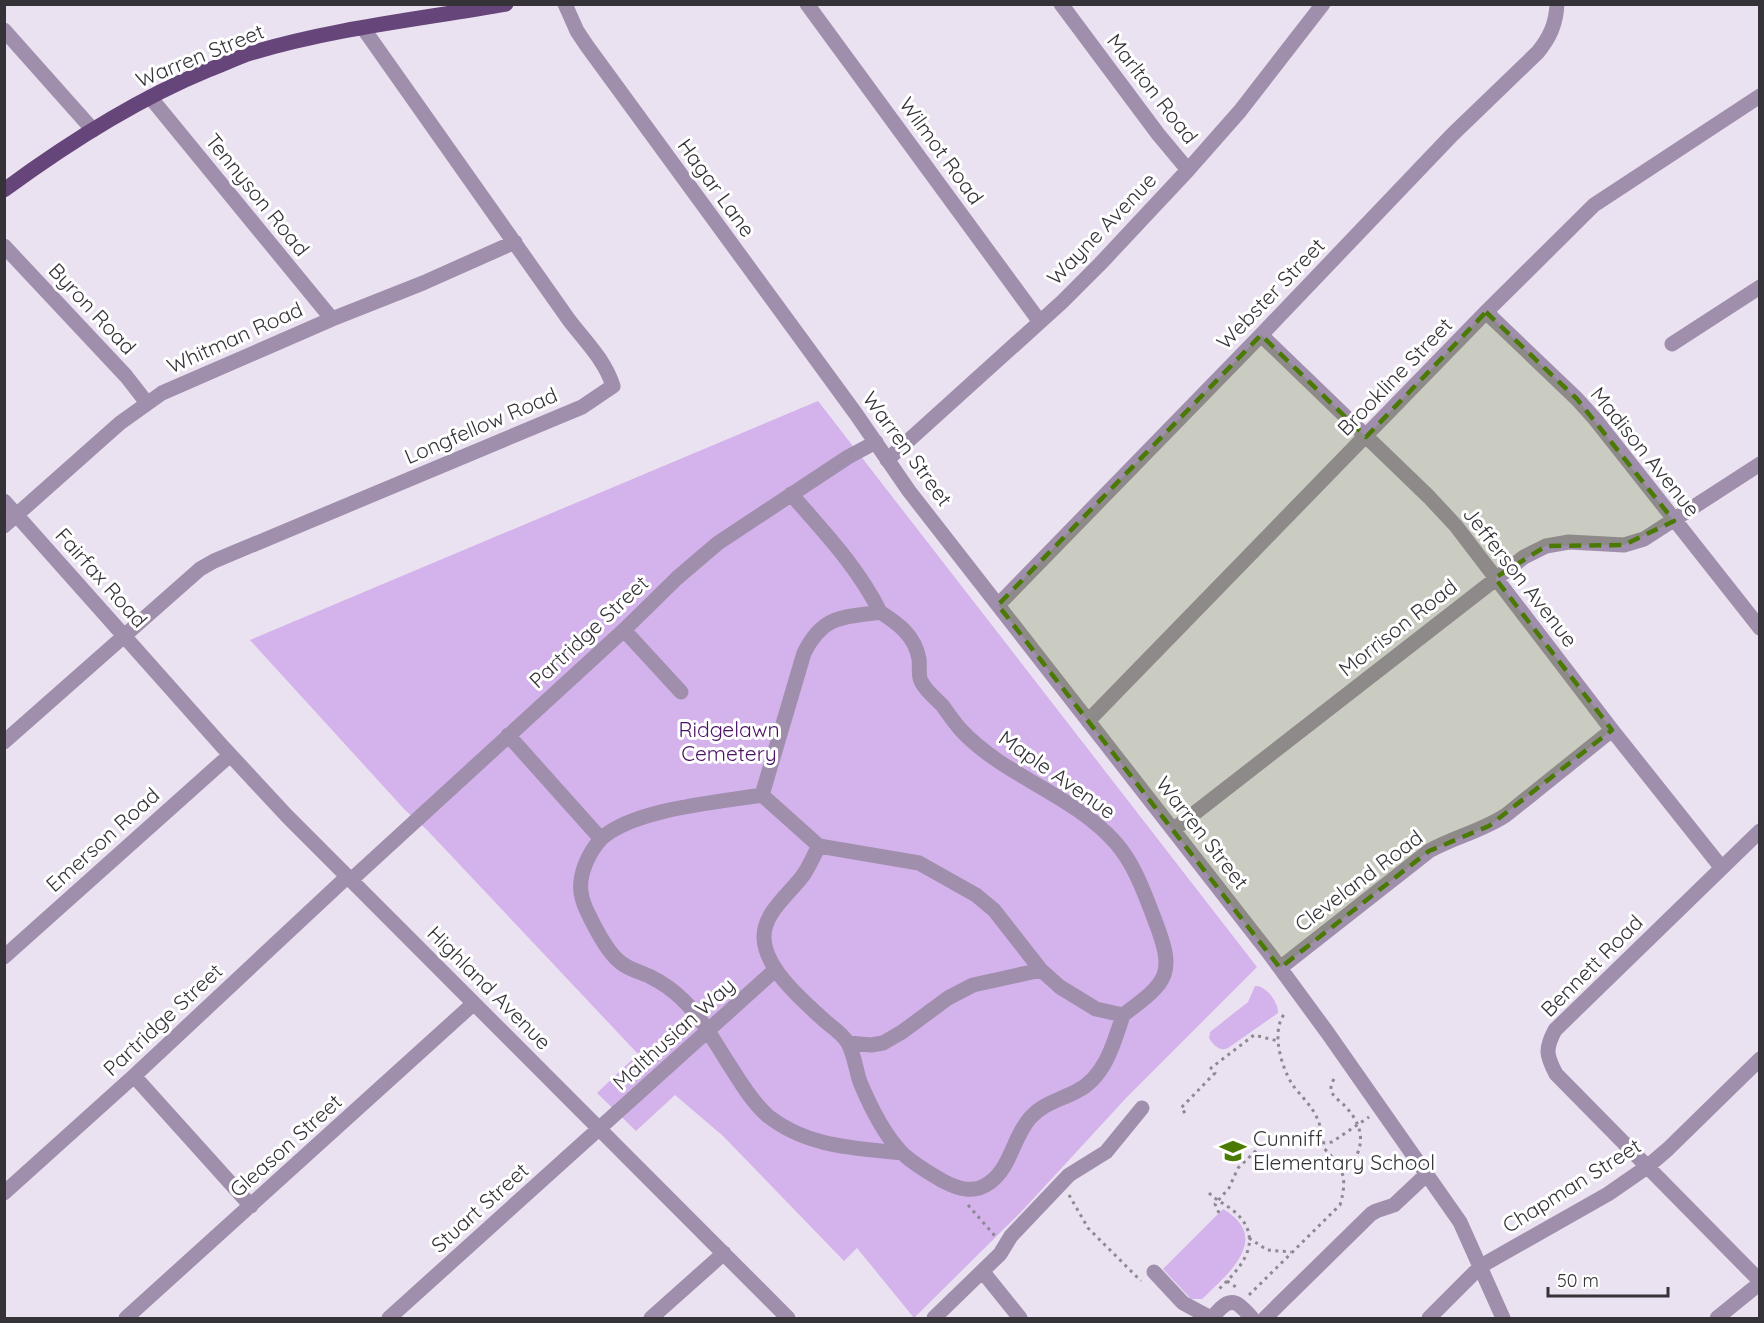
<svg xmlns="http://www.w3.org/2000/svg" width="1764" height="1323" font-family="Quicksand,sans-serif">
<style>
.green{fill:#d4b2eb}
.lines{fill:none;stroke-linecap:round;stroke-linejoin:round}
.path{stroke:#8e8892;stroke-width:3;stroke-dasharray:3 4.5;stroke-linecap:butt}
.minor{stroke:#a08fac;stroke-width:15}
.major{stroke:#66467a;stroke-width:15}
.marked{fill:#4a7a03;fill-opacity:0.2;stroke:#4a7a03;stroke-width:4.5;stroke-dasharray:12 8;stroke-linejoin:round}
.labels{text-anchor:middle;stroke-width:6;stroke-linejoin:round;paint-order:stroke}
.street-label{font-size:21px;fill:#353238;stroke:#fff}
.park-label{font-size:21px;fill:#4a1364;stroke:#fff}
.poi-label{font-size:21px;fill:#353238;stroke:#fff;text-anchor:start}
</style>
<rect width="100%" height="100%" fill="#ebe2f1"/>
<!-- green -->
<path class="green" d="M818,401L1257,967L1127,1097L1022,1211L914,1318L857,1248L844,1261L723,1136L675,1095L636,1131L597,1093L638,1054L427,830L405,810L250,640Z
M1255,986C1266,985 1279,1003 1278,1013L1228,1048C1220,1052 1213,1045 1209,1038L1210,1032L1248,1002Z
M1223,1209C1273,1238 1227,1275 1202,1299H1191L1163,1269Z"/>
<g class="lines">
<!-- path -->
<path class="path" d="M1334,1079C1331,1084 1330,1087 1332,1093C1335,1098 1341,1102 1345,1106C1356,1118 1364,1132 1359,1149C1357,1158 1349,1165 1341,1168
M1185,1113L1181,1108L1215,1073L1211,1068L1254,1035L1278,1041
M1209,1193C1217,1201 1227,1205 1235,1212C1267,1241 1239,1270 1217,1291
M1069,1195L1088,1228L1141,1281
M968,1205L995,1236
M1219,1213L1215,1204L1229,1188L1238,1168L1264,1143L1289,1134L1325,1143L1332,1142L1369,1117
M1249,1238L1267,1250L1291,1252
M1227,1281L1236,1287
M1249,1295L1340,1205C1350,1171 1339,1164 1317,1141C1321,1133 1321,1125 1317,1118C1312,1106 1300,1095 1292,1084C1281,1066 1270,1029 1286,1012"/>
<!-- minor -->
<path class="minor" d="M565,4L577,31L587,46L856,414L909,491L1269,953L1327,1032L1460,1222L1503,1318
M807,4L1040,322
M1061,4L1158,134L1188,170
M4,30L93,130
M150,97L332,319
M4,246L126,376L147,403
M1486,312L1577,399L1595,419L1760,628
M1261,335L1429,497L1456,526L1612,730L1721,867
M1672,344L1760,287
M887,460L1062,302L1100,264L1188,170L1240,111L1323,4
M4,501L222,746L287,816L788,1318
M4,526L120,423L162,393L332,319L423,283L515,242
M998,605L1261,335L1452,135L1538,52C1550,37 1556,24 1557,4
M880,612C899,624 915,636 919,659C920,666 918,675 921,681C925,690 935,698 942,705C948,713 954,722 961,730C1005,777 1072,794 1115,842C1134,863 1144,892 1154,918C1176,974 1169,981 1123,1015
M624,630L681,692
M1088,721L1486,312L1594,205L1760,96
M508,735L601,839
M4,742L200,569L214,561L582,407L613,386C605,360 585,341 569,320L363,28
M762,795C719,802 634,809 602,838C594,846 589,855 585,865C579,881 579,893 586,909C593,924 607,952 620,962C628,969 640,972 649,976C661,982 673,990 682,999C704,1020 716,1045 732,1069C742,1085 754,1104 768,1116C807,1147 855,1148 902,1153
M762,795L819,846L919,863L976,895L994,910L1041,970L1060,987L1096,1009L1123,1015
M762,795L804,653C823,615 841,618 880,612C858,567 823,531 791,494
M1173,830L1524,557L1546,546L1569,542L1624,545L1644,539L1760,464
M1760,831L1555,1030C1545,1049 1546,1055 1556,1074L1760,1281
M819,846C814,855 810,865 804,874C791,893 763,912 764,938C765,969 803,1001 825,1021C832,1027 843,1034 848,1043C854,1054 856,1070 860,1082C870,1106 883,1133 901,1152C912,1163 929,1173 943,1181C958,1189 974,1194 989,1183C1011,1168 1013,1137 1030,1118C1043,1103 1060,1100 1077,1091C1105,1077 1114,1043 1123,1015
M351,880L624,630L677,578L718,543L848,457L876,442
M4,957L230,755
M1280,968L1429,851C1454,837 1482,831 1506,815L1612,730
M848,1043L871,1045L883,1043L902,1032L948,998L973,985L1041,970
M134,1076L251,1206
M4,1193L134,1076L348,876
M983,1272L1020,1318
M1154,1272L1183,1303L1211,1318
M126,1318L473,1004
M389,1318L775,970
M651,1318L724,1253
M934,1318L1000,1254L1011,1236L1069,1175L1106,1152L1142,1108
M1212,1318C1214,1315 1217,1312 1221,1308C1235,1295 1242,1308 1252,1318
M1265,1318L1371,1214L1376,1211L1394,1205L1427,1174
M1429,1318L1481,1266L1608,1194L1647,1167L1668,1149L1760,1059
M1717,1318L1760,1283"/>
<!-- major -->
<path class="major" d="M4,190C68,143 135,100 208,70C222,65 236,58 251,53C334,28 421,19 506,4"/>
</g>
<!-- marked area -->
<path class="marked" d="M1486,312L1577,399L1674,521L1624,545L1546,546L1495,578L1612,730L1489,826L1429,851L1280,968L998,605L1261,335L1366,437Z"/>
<!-- icons -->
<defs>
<g id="school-bare" transform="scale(2.07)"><path d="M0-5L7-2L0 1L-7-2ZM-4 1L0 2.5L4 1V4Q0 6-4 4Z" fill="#4a7a03" stroke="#fff" stroke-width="2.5" paint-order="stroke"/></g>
</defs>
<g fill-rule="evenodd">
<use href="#school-bare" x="1233" y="1151"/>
</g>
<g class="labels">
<!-- street labels -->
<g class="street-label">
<text transform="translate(200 56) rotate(-22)" y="7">Warren Street</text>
<text transform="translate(1152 89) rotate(52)" y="7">Marlton Road</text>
<text transform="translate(941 151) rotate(54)" y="7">Wilmot Road</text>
<text transform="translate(716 188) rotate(54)" y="7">Hagar Lane</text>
<text transform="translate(257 195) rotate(51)" y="7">Tennyson Road</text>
<text transform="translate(1102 229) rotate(-46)" y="7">Wayne Avenue</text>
<text transform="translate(1271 294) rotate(-46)" y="7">Webster Street</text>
<text transform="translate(92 309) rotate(47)" y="7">Byron Road</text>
<text transform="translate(235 338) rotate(-24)" y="7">Whitman Road</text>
<text transform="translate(1395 377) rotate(-46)" y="7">Brookline Street</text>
<text transform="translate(481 426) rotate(-23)" y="7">Longfellow Road</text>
<text transform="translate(907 449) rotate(54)" y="7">Warren Street</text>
<text transform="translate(1645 452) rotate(51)" y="7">Madison Avenue</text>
<text transform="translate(1520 577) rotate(52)" y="7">Jefferson Avenue</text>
<text transform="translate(101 578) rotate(48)" y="7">Fairfax Road</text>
<text transform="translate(1398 628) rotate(-38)" y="7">Morrison Road</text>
<text transform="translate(589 632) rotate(-43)" y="7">Partridge Street</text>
<text transform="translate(1057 775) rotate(35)" y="7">Maple Avenue</text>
<text transform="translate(1202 833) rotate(52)" y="7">Warren Street</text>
<text transform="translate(103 840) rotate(-42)" y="7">Emerson Road</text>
<text transform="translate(1359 881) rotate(-37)" y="7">Cleveland Road</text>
<text transform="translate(1592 966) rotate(-45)" y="7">Bennett Road</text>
<text transform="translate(489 988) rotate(45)" y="7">Highland Avenue</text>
<text transform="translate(163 1020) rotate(-43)" y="7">Partridge Street</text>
<text transform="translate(674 1034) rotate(-42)" y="7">Malthusian Way</text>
<text transform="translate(286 1146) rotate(-42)" y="7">Gleason Street</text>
<text transform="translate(1572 1186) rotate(-32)" y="7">Chapman Street</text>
<text transform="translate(480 1208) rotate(-42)" y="7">Stuart Street</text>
</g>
<!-- park labels -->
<g class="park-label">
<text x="729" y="737">Ridgelawn<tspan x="729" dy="24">Cemetery</tspan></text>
</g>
<!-- poi labels -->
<g class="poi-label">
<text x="1253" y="1146">Cunniff<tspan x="1253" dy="24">Elementary School</tspan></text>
</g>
</g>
<!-- border -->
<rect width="1764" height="1323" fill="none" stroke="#353238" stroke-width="12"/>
<!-- scale -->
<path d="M1548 1287v9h120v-9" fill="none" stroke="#353238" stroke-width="3"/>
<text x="1557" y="1287" font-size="18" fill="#353238" stroke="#ffffff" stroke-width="4.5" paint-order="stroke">50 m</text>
</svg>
